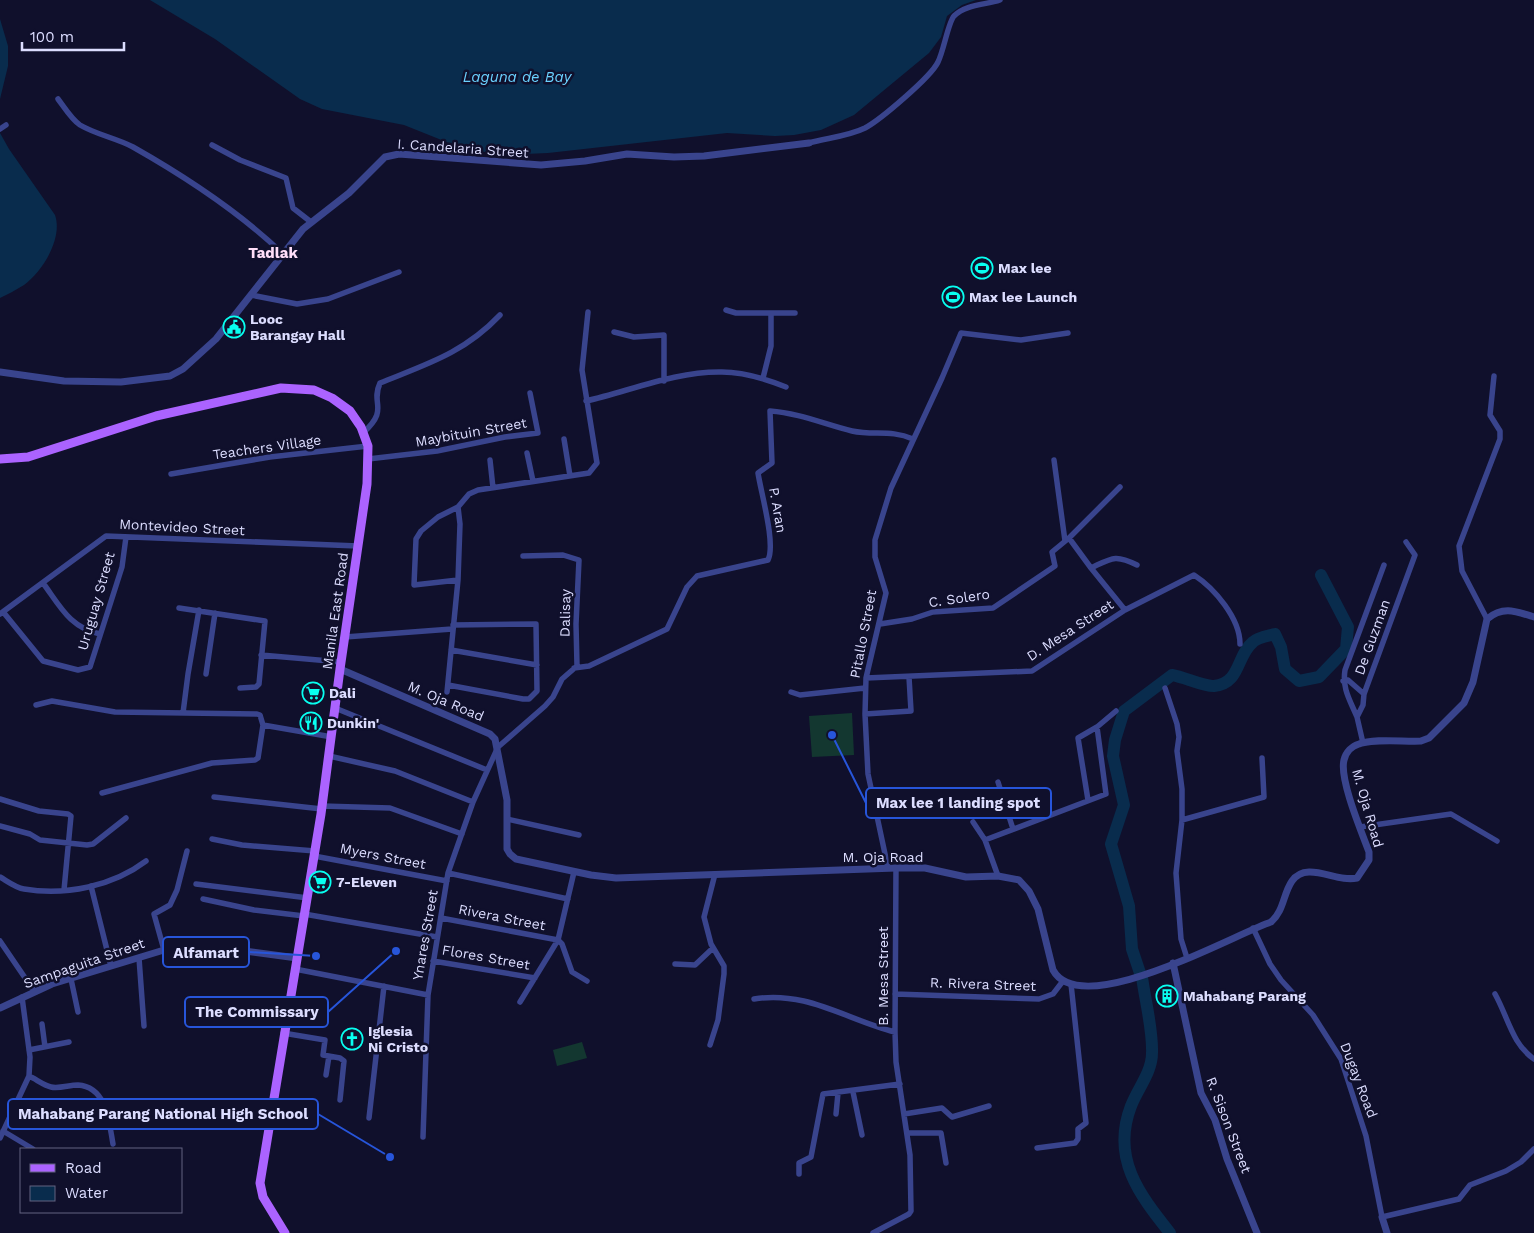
<svg xmlns="http://www.w3.org/2000/svg" width="1534" height="1233" font-family="'Work Sans',sans-serif">
<style>
.green{fill:#133730}
.water{fill:#092c4d}
.lines{fill:none;stroke-linecap:round;stroke-linejoin:round}
.river{stroke:#092c4d;stroke-width:12}
.minor{stroke:#39448d;stroke-width:5.5}
.tertiary{stroke:#39448d;stroke-width:7}
.primary{stroke:#ab63ff;stroke-width:9}
.labels{text-anchor:middle;stroke-width:5;stroke-linejoin:round;paint-order:stroke}
.street-label{font-size:14px;fill:#dcddff;stroke:#10102c}
.poi-label{font-size:14px;font-weight:bold;fill:#dcddff;stroke:#10102c;text-anchor:start}
.water-label{font-size:15px;font-style:italic;fill:#6ad2ff;stroke:#10102c}
.neighbourhood-label{font-size:15px;font-weight:bold;fill:#ffdef8;stroke:#10102c}
.leader{fill:none;stroke:#2755da;stroke-width:2}
.callout-dot{fill:#2755da;stroke:#10102c;stroke-width:2}
.callout{fill:#10102c;stroke:#2755da;stroke-width:2}
.callout-label{font-size:15px;text-anchor:middle;font-weight:bold;fill:#dcddff}
</style>
<rect width="100%" height="100%" fill="#10102c"/>
<!-- green -->
<path class="green" d="M852,713L854,755L812,757L809,716Z
M582,1042L587,1058L557,1066L553,1050Z"/>
<!-- water -->
<path class="water" d="M150,0H976L962,5L947,16L941,37L929,53L854,115L821,130L794,135L775,136L727,133L548,153L505,155L464,149L404,125L322,109L300,99L215,39Z
M0,19L8,46V66L0,99Z
M0,133L9,149L55,215C63,238 43,271 24,285C16,290 8,294 0,298Z"/>
<g class="lines">
<!-- river -->
<path class="river" d="M1140,973L1132,949L1129,906L1111,844L1124,805L1113,756L1115,740L1124,711L1172,675C1184,677 1205,687 1214,686C1241,683 1236,656 1253,642C1258,637 1268,636 1275,634L1281,647L1285,669L1299,681L1319,677L1346,649L1348,627L1321,575
M1142,977C1145,1000 1153,1030 1152,1053C1152,1072 1138,1088 1131,1106C1111,1158 1139,1194 1170,1233"/>
<!-- minor -->
<path class="minor" d="M58,99C64,107 72,120 80,125C97,135 116,138 133,147C186,177 238,211 282,253
M0,129L6,125
M809,143C827,138 849,136 865,128C880,120 931,77 938,62C944,50 948,23 954,16C966,4 986,5 1000,0
M212,145L240,160L286,178L293,208L311,222
M251,295L297,304L328,299L399,272
M726,310L736,313H795
M614,332L634,337L664,335V381
M763,378L771,346V313
M586,401C630,391 676,371 722,372C744,372 766,379 786,387
M363,433C390,408 370,405 380,383C427,364 464,353 500,315
M564,439L570,476
M527,453L533,481
M368,459L437,451L505,437L538,433L530,393
M490,460L493,488
M1054,460L1065,541
M171,474L270,457L368,446
M1069,538L1120,487
M1091,568L1125,610
M458,580L414,585L416,539L421,531L438,517L458,507L469,494L478,490L589,473L597,463L582,370L588,312
M43,583C60,606 70,628 100,634
M179,608L265,621L259,684L256,687L240,688
M4,613L43,661L78,670L90,667L122,567L126,537
M0,614L106,536L358,546
M1487,619L1462,571L1459,546L1500,439V431L1490,415L1494,376
M880,624L912,619L933,612L993,608L1055,566L1052,552L1069,538L1091,568C1112,558 1115,554 1137,565
M345,637L452,629
M451,650L537,665
M261,655L341,662
M574,668L589,666L667,629L687,587L697,576L768,560C776,544 761,493 758,473L772,463L770,411C799,413 824,424 852,431C874,436 890,429 913,439
M206,674L215,613
M866,678L1032,671L1125,610L1194,575C1214,588 1240,618 1240,644
M1343,681L1348,680L1364,694
M448,685L523,699H529L537,691L536,624L453,625
M1165,688L1177,724L1179,737L1177,751L1182,789V820L1176,873L1181,939L1187,958
M447,692L458,580L460,524L458,507
M791,692L800,695L865,688
M36,705L52,701L115,712L257,714L260,715L263,725L332,737
M335,708L487,770
M183,713L188,674L199,610
M865,714L911,711L909,677
M1357,717C1350,700 1342,689 1345,670L1384,565
M1363,743L1357,717L1363,705L1364,694L1415,555L1406,542
M329,756L395,771L473,802
M998,782L1013,829
M102,793L212,763L255,760L258,758L263,725
M214,797L322,809
M0,799L39,811L68,814L71,816L64,890
M1088,800L1078,738L1097,727L1116,711
M322,806L390,808L462,834
M507,819L579,835
M1182,820L1264,797L1262,758
M973,822L985,840L998,876
M0,826L30,834L40,840L87,845L93,844L126,818
M1360,827L1451,814L1497,841
M212,839L242,845L315,851
M985,840L1106,794L1097,727
M314,856L447,881
M888,868L868,774L865,714L866,678L886,593L875,557V540L891,488L942,378L961,333L1021,340L1068,333
M448,873L568,899
M0,877C7,881 16,888 24,889C66,896 113,886 146,861
M196,884L308,898
M91,886L111,966
M203,899L254,910L304,916
M304,914L437,937
M441,918L558,940L562,944L572,972L587,981
M1253,928L1270,964L1281,980L1313,1015L1341,1059L1366,1136L1382,1217L1459,1199L1470,1185L1506,1171L1521,1162L1534,1149
M0,941L34,991
M164,950L154,914L170,905L177,890L187,851
M139,958L144,1026
M433,961L535,978
M675,964L695,965L713,948
M295,969L428,995
M71,979L78,1012
M895,994L1039,999L1053,994L1063,981
M1495,994C1508,1017 1512,1044 1534,1059
M754,999C806,990 847,1020 895,1032
M520,1002L558,940L574,872
M42,1024L45,1047
M283,1033L325,1040L323,1055L340,1058L344,1061L340,1100
M710,1045L718,1020L724,974V966L711,944L704,917L715,874
M29,1050L69,1042
M326,1075L329,1056
M29,1076C36,1079 43,1085 51,1087C59,1089 69,1085 78,1085C107,1087 109,1122 113,1144
M853,1092L862,1135
M836,1114L838,1093
M904,1114L942,1108L952,1117L989,1106
M369,1118L384,986
M3,1131L33,1149
M908,1133H941L946,1163
M423,1137L428,995L448,873L473,802L498,747L545,706L553,697L562,679L577,666L576,624L579,560L563,555L523,556
M0,1138L29,1076L30,1057L22,997
M1037,1148L1075,1143L1078,1139V1129L1086,1123L1071,984
M799,1174V1163L811,1157L823,1094L900,1084
M873,1233L909,1214L911,1211L910,1155L896,1062L895,1032L896,868"/>
<!-- tertiary -->
<path class="tertiary" d="M0,372L64,381L121,382L170,376L183,369L216,339L303,229L349,193L385,157L399,154L541,165L585,161L627,154L674,157L704,156L809,143
M340,669L490,734L495,739L507,800V849L510,854L516,859L591,875L616,878L896,868H925L966,877L998,876L1019,880L1029,891L1038,909L1053,970C1081,1021 1231,936 1271,922C1284,911 1283,894 1292,881C1307,860 1336,883 1357,878L1369,860V852C1362,833 1339,779 1344,760C1346,752 1352,746 1359,744C1374,738 1405,742 1421,741L1429,738L1464,703L1473,682L1487,619C1503,606 1515,611 1534,617
M1173,963L1201,1093L1215,1120L1227,1159L1257,1233
M0,1008L52,984L164,950L199,945L297,958
M1382,1217L1387,1233"/>
<!-- primary -->
<path class="primary" d="M0,459L28,457L156,416L281,388L314,390L332,398L350,411L361,427L368,446L367,484L340,669L321,814L260,1183L263,1197L285,1233"/>
</g>
<!-- icons -->
<defs>
<g id="stadium-ring" transform="scale(1.125)"><circle r="9.5" fill="#10102c" stroke="#08fff0" stroke-width="1.5"/><path d="M0-5a6.5 5 0 1 0 0 10a6.5 5 0 1 0 0-10ZM-3.5-1.8h7v3.6h-7Z" fill="#08fff0"/></g>
<g id="civic-ring" transform="scale(1.125)"><circle r="9.5" fill="#10102c" stroke="#08fff0" stroke-width="1.5"/><path d="M-.6-6.5H3V-4.5H.6V-3L4-1V1h2V6H-6V1h2V-1L-.6-3ZM-1.2 2.5V6h2.4V2.5Z" fill="#08fff0"/></g>
<g id="supermarket-ring" transform="scale(1.125)"><circle r="9.5" fill="#10102c" stroke="#08fff0" stroke-width="1.5"/><path d="M-6-5.5h2.5l.6 2H6L4.5 2H-2.5L-4.4-4H-6ZM-1.5 3.2a1.3 1.3 0 1 0 .1 0ZM3 3.2a1.3 1.3 0 1 0 .1 0Z" fill="#08fff0"/></g>
<g id="restaurant-ring" transform="scale(1.125)"><circle r="9.5" fill="#10102c" stroke="#08fff0" stroke-width="1.5"/><path d="M-5-6h1v4h1v-4h1v4h1v-4h1v5L-1.5 .5V6h-2V.5L-5-1ZM5-6V6H3V1.5H1.5Q1.5-4 5-6Z" fill="#08fff0"/></g>
<g id="building-ring" transform="scale(1.125)"><circle r="9.5" fill="#10102c" stroke="#08fff0" stroke-width="1.5"/><path d="M-4-6H4V6H1V3H-1V6H-4ZM-2.5-4.3h1.7v1.8h-1.7ZM.8-4.3h1.7v1.8H.8ZM-2.5-1h1.7V.8h-1.7ZM.8-1h1.7V.8H.8Z" fill="#08fff0"/></g>
<g id="church-ring" transform="scale(1.125)"><circle r="9.5" fill="#10102c" stroke="#08fff0" stroke-width="1.5"/><path d="M-1.2-6h2.4v3.5h3.3v2.4h-3.3V6h-2.4V-.1h-3.3v-2.4h3.3Z" fill="#08fff0"/></g>
</defs>
<g fill-rule="evenodd">
<use href="#stadium-ring" x="982" y="268"/>
<use href="#stadium-ring" x="953" y="297"/>
<use href="#civic-ring" x="234" y="327"/>
<use href="#supermarket-ring" x="313" y="693"/>
<use href="#restaurant-ring" x="311" y="723"/>
<use href="#supermarket-ring" x="320" y="882"/>
<use href="#building-ring" x="1167" y="996"/>
<use href="#church-ring" x="352" y="1039"/>
</g>
<g class="labels">
<!-- street labels -->
<g class="street-label">
<text transform="translate(463 148) rotate(4)" y="5">I. Candelaria Street</text>
<text transform="translate(471 432) rotate(-10)" y="5">Maybituin Street</text>
<text transform="translate(267 447) rotate(-8)" y="5">Teachers Village</text>
<text transform="translate(778 510) rotate(80)" y="5">P. Aran</text>
<text transform="translate(182 527) rotate(3)" y="5">Montevideo Street</text>
<text transform="translate(959 598) rotate(-8)" y="5">C. Solero</text>
<text transform="translate(96 601) rotate(-74)" y="5">Uruguay Street</text>
<text transform="translate(335 611) rotate(-82)" y="5">Manila East Road</text>
<text transform="translate(565 613) rotate(-89)" y="5">Dalisay</text>
<text transform="translate(1070 630) rotate(-33)" y="5">D. Mesa Street</text>
<text transform="translate(863 634) rotate(-79)" y="5">Pitallo Street</text>
<text transform="translate(1372 637) rotate(-70)" y="5">De Guzman</text>
<text transform="translate(446 701) rotate(23)" y="5">M. Oja Road</text>
<text transform="translate(1368 808) rotate(74)" y="5">M. Oja Road</text>
<text transform="translate(383 856) rotate(11)" y="5">Myers Street</text>
<text x="883" y="862">M. Oja Road</text>
<text transform="translate(502 917) rotate(11)" y="5">Rivera Street</text>
<text transform="translate(425 935) rotate(-80)" y="5">Ynares Street</text>
<text transform="translate(486 957) rotate(10)" y="5">Flores Street</text>
<text transform="translate(84 963) rotate(-19)" y="5">Sampaguita Street</text>
<text transform="translate(883 976) rotate(-90)" y="5">B. Mesa Street</text>
<text transform="translate(983 984) rotate(2)" y="5">R. Rivera Street</text>
<text transform="translate(1359 1080) rotate(69)" y="5">Dugay Road</text>
<text transform="translate(1229 1125) rotate(69)" y="5">R. Sison Street</text>
</g>
<!-- poi labels -->
<g class="poi-label">
<text x="998" y="273">Max lee</text>
<text x="969" y="302">Max lee Launch</text>
<text x="250" y="324">Looc<tspan x="250" dy="16">Barangay Hall</tspan></text>
<text x="329" y="698">Dali</text>
<text x="327" y="728">Dunkin'</text>
<text x="336" y="887">7-Eleven</text>
<text x="1183" y="1001">Mahabang Parang</text>
<text x="368" y="1036">Iglesia<tspan x="368" dy="16">Ni Cristo</tspan></text>
</g>
<!-- water labels -->
<g class="water-label">
<text x="517" y="82">Laguna de Bay</text>
</g>
<!-- neighbourhood labels -->
<g class="neighbourhood-label">
<text x="273" y="258">Tadlak</text>
</g>
</g>
<!-- callouts -->
<path class="leader" d="M832 735L866 803M316 956L249 952M396 951L328 1012M390 1157L318 1114"/>
<g class="callout-dot">
<circle cx="832" cy="735" r="5"/>
<circle cx="316" cy="956" r="5"/>
<circle cx="396" cy="951" r="5"/>
<circle cx="390" cy="1157" r="5"/>
</g>
<g class="callout">
<rect x="866" y="788" width="185" height="30" rx="5"/>
<rect x="163" y="937" width="86" height="30" rx="5"/>
<rect x="185" y="997" width="143" height="30" rx="5"/>
<rect x="8" y="1099" width="310" height="30" rx="5"/>
</g>
<g class="callout-label">
<text x="958" y="808">Max lee 1 landing spot</text>
<text x="206" y="958">Alfamart</text>
<text x="257" y="1017">The Commissary</text>
<text x="163" y="1119">Mahabang Parang National High School</text>
</g>
<!-- legend -->
<rect x="20" y="1148" width="162" height="65" fill="#10102c" stroke="#626280"/>
<rect x="30" y="1164" width="25" height="8" fill="#ab63ff" stroke="#626280"/>
<text x="65" y="1173" font-size="15" fill="#dcddff">Road</text>
<rect x="30" y="1186" width="25" height="15" fill="#092c4d" stroke="#626280"/>
<text x="65" y="1198" font-size="15" fill="#dcddff">Water</text>
<!-- scale -->
<path d="M22 42v8h102v-8" fill="none" stroke="#dcddff" stroke-width="2.5"/>
<text x="30" y="42" font-size="15" fill="#dcddff" stroke="#10102c" stroke-width="4" paint-order="stroke">100 m</text>
</svg>
